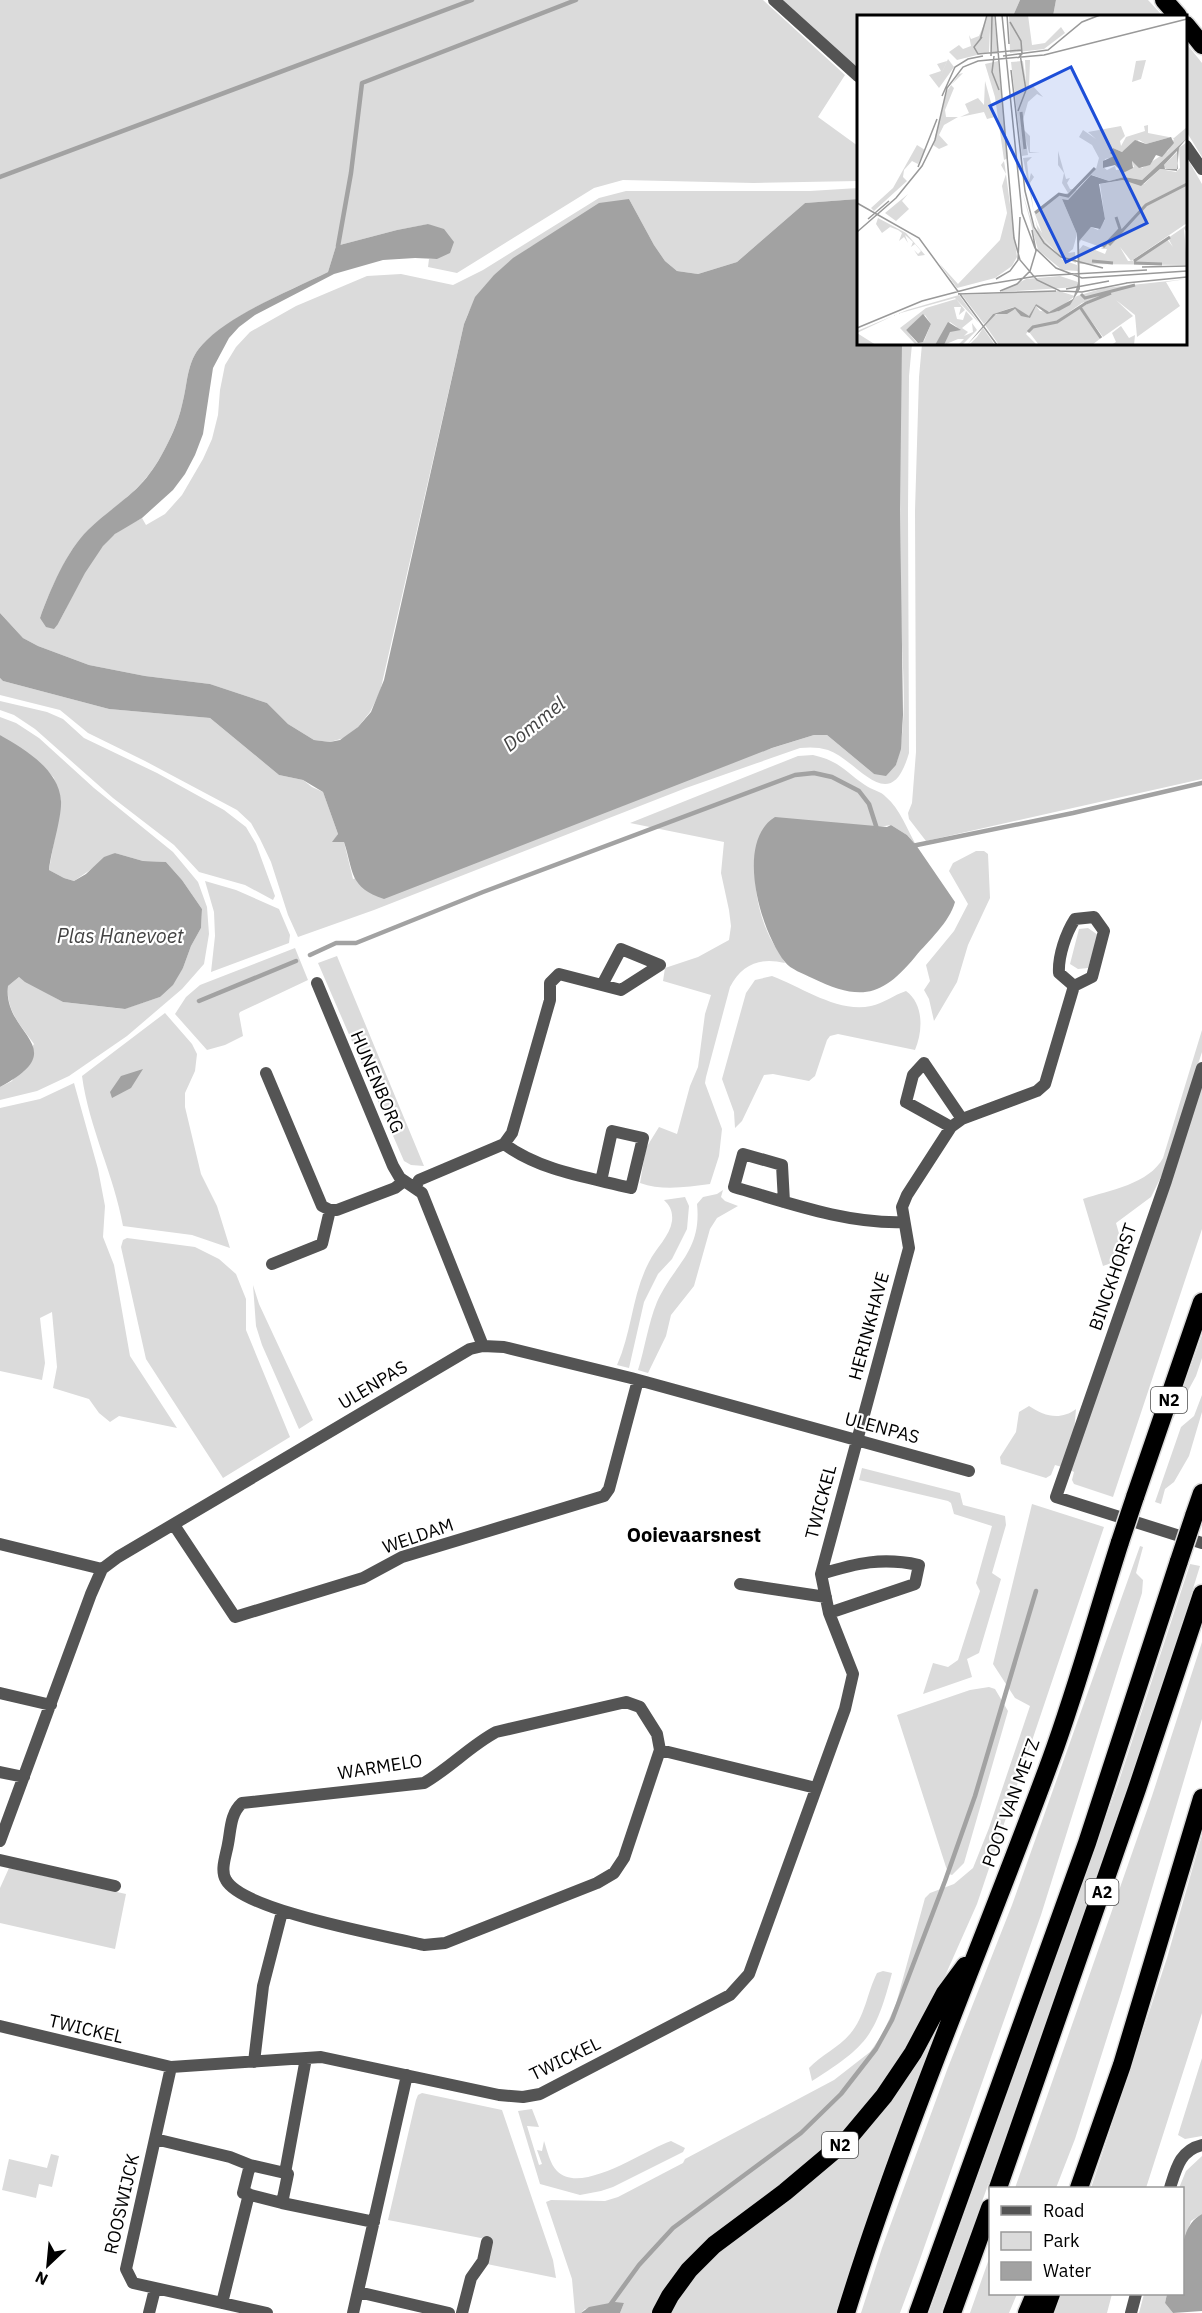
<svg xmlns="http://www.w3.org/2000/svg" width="1202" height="2313" font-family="'IBM Plex Sans',sans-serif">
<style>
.green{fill:#dbdbdb}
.water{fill:#a2a2a2}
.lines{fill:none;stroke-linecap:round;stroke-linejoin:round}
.stream{stroke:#a2a2a2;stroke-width:4.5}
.highway-casing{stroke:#dbdbdb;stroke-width:21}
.street{stroke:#545454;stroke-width:12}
.highway{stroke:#000;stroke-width:18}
.highway-bridge-casing{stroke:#dbdbdb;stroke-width:21;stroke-linecap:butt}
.highway-bridge{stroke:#000;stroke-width:18}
.labels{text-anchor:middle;stroke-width:4.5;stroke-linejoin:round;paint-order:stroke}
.shield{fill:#fff;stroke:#4c4c4c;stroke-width:1.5}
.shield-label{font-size:16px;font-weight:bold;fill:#000}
.street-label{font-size:18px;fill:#000;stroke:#fff}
.water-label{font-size:20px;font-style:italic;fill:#434343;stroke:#fff}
.neighbourhood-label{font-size:20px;font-weight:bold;fill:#000;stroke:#fff}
.inset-river{fill:none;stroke:#a2a2a2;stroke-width:3}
.inset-road{fill:none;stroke:#999;stroke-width:1.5}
.view{fill:#1d4ed8;fill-opacity:0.15;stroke:#1d4ed8;stroke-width:3}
.inset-edge{fill:none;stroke:#000;stroke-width:3}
</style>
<rect width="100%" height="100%" fill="#fff"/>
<!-- green -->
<path class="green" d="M0,0H763L845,75L818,117L858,146V181L754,183L623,180L594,188L457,273L428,267L429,259H437L429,224L397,230L336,246L328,272C289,291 232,314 202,345C186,362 188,384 182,405C178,422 170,440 161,456C140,494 111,507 82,537C67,552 47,597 40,618L58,624C75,594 87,557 114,535C122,528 133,523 142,518L146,525L165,514L182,495L203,459L212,439L218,415L220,390L225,365L236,347L250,332L296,306L367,276L401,274L453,285L483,270L599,198L626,191H810L858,188V199L805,203L737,262L698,274L677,271L665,261L654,245L629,199C567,229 489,252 464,324L380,692L370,712L358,727L344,738L330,742L314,740L288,724L267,703L210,684L145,676L89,665L38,646L23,638L0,613Z
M781,0H1020L1013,16H858V69Z
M1056,0H1148L1163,16H1053Z
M1186,43L1202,63V157L1186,131Z
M1186,156L1202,184V779L926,841L909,819L908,813L912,803L916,752L915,511L919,377L922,344H1186Z
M902,344H912L909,376L908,511L909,753C890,819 859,761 828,750C819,747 809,747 800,748L686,788L374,910L298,937L288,915L271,862L260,839L251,823L237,810L145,761L88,733L60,710L0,695V678L3,681L109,709L210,718L279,775L303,780L312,787L323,792L338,834L333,842H344L353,879L814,735H827L874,774L896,765C909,724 902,662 901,619C900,527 899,435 902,344Z
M0,701L47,712L63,719L84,738L157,773L224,810L246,827L256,844L275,896L273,900L245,885L199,872L174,845L113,798L35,729L14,715L0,710Z
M0,717L16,723L39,738L94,788L173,852L198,882L207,907L209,934L204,964L182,989L127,1036L69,1076L37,1091L0,1100V1087L12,1081L34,1044C20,1025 6,1010 8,986L19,977L63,1002L124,1009L160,997L183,968L191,946L201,928L202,909L182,880L166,862L143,861L115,853L74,881L64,878L49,870L61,801L54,778L43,766L0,735Z
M813,755C840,761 844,771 865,785C872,790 881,791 886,797C900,809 907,829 916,845L907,835L891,825L756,847C752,879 757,915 773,943C777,950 782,956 785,963C760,957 742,964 730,987L706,1077L705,1083L722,1129L719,1156L710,1184C687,1187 662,1191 640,1183L646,1148L659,1127L677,1134L690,1086L698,1067L705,1014L711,995L663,981L665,968L698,957L729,940L731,926L729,910L721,873L724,842L630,823L798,756Z
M976,851H984L988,854L990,898L968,945L957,982L934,1021L929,999L924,990L930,981L926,965L954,931L968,904L949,871L953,863Z
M205,881L236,890L279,909L290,935L289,943L211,972L215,936L214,912Z
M1088,928L1098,935L1088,968L1078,969L1070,964L1079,929Z
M295,948L308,980L240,1012L239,1014L243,1036L225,1045L207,1050L175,1014L186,997L200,985Z
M337,956L424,1166L411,1165L404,1161L318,963Z
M772,976C802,987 837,1013 871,1006C884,1003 894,995 906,991C924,1004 923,1031 915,1050L838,1034L830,1036L827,1040L815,1076L809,1081L773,1074L764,1075L742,1121L735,1128L734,1112L722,1079L746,993L755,980Z
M165,1013L192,1044L197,1054L195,1071L185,1093V1107L201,1174L217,1206L230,1248L192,1235L123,1226C114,1175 89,1128 82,1076Z
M1202,1030V1052L1162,1175L1151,1197L1116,1223L1126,1258L1103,1266L1083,1199C1110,1190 1149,1184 1163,1158Z
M74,1083L98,1169L105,1206L103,1237L114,1265L130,1356L177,1428L119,1416L110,1422L99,1413L89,1399L53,1388L57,1367L52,1312L40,1318L45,1363L42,1380L0,1371V1108L40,1099Z
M1202,1084V1229L1113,1497L1074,1484L1072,1480L1074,1472L1070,1470Z
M723,1190L721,1197L725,1201L738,1206L717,1218L710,1229L694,1286L671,1315L666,1336L648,1373L638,1370C645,1348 648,1324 657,1302C674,1264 702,1252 697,1204L703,1197L717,1194Z
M685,1197L689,1206L687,1229L672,1259L658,1274L644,1302L629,1368L617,1365C632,1332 632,1294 649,1262C656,1248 670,1236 672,1221C673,1211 670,1206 664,1200Z
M127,1238L195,1247L219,1259L236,1274L246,1299V1330L290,1437L223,1478L146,1359L121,1247L123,1240Z
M253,1285L259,1304L313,1420L299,1429L262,1345L256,1326Z
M1202,1335V1358L1196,1376L1170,1424Z
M1202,1395V1412L1189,1456L1174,1482L1165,1489L1161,1504L1155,1502L1181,1427L1194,1416Z
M1029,1406C1044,1416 1060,1421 1076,1409L1074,1432L1062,1467L1055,1465L1051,1475L1046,1478L1001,1464L1000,1457L1016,1432L1019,1412Z
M862,1468L956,1492L960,1493L963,1505L1005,1516L1006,1525L992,1573L1001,1579L979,1653L967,1659L972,1677L923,1694L933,1663L948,1667L958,1660L980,1591L976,1583L992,1526L954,1514L951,1503L948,1501L859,1480Z
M1032,1504L1104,1527L977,1904L937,1994L907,2051L845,2136L782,2188L655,2313H620L624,2303L585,2309L581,2313H575L572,2279L546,2202L551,2200L605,2201L618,2197L683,2163L685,2159L834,2080L870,2052L882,2035L896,2004L925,1898L930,1893L954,1884L973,1868L989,1828L1030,1706L1015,1698L993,1664Z
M1140,1546L1143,1547L1136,1573L1143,1580L1142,1593L1041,1915L919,2262L900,2313H861L882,2248L947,2070L1012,1905Z
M1190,1564L1200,1566C1123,1818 1032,2066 941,2313H929L1119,1781Z
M1202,1642V1719L1122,1990L1075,2139L1056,2188H1015L1152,1796Z
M989,1687L995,1689L1008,1711L964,1863L952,1875L949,1874L946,1867L897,1715L970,1690Z
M1202,1835V2013L1146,2188H1091L1167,1958Z
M9,1868L126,1894L115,1949L0,1923V1888Z
M883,1971L892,1973C875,2037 867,2046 812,2081L809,2068C821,2055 838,2048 850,2034C865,2017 867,1993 877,1973Z
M931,2038L925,2060L860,2242L838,2313H667L675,2299L717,2249L788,2197Z
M1202,2058V2136L1185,2139L1178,2135Z
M422,2093L502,2110L553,2260L556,2278L482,2263L486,2239L388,2220L416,2100L418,2095Z
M532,2109L539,2127L527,2126L539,2165L542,2164L537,2150L542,2151L544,2141C547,2150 550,2164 557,2171C581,2196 646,2149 671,2141L685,2148L683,2152L613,2187L601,2191L580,2195L540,2184L518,2111Z
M51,2154L59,2156L52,2187L39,2184L36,2198L2,2190L9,2159L47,2168Z
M1202,2156V2214L1191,2221L1183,2247L1182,2188H1179L1186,2171Z
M990,2256V2294H1017L1009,2313H970Z
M1055,2294H1112L1107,2313H1048Z
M1144,2294H1167L1165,2303L1173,2313H1139Z"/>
<!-- water -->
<path class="water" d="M1020,0H1056L1053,16H1013Z
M629,199L654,245L665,261L677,271L698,274L737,262L805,203L858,199V344H902L900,509L903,715L901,749L896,765L886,776L874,774L827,735H814L772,748L384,899C349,887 354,873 344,842H332L338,834L323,792L303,780L279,775L210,718L109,709L3,681L0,678V613L23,638L38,646L89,665L145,676L210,684L267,703L288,724L314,740L330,742L340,740L358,727L371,712L384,680L464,324L475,297L494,275L513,258L599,203Z
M428,224L444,229L454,242L450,253L437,259L415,258L383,260L334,274L255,315L239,327L229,338L213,368L203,434L195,455L185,474L173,490L142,518L115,534L103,546L85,573L58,624L54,629L46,627L40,618C50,590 67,550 88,530C117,502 140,494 161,456C170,440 178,423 182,405C188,384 186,362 202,345C230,314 290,291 328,272L336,246L397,230Z
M0,735C24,749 59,769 61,801C62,817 51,850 49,870L64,878L74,881L86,874L104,857L115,853L143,861L166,862L182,880L202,909L201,928L191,946L183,968L173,985L160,997L125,1009L63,1002L25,982L19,977L8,986C2,1035 75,1047 0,1087Z
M775,817L887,827L891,825L907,835L916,845L955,902C949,923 929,940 915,957C881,998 860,1001 812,978C804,974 790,969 785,962C761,932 734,842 775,817Z
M143,1069L131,1088L112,1098L110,1092L121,1076Z
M1202,2214V2311L1173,2313L1165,2303L1167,2294H1182C1182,2268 1176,2228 1202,2214Z
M615,2302L624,2303L620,2313H581L589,2307Z"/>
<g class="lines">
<!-- stream -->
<path class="stream" d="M0,177L472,0
M338,246L351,173L362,83L576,0
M912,846L1073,813L1202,783
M310,955L336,943H356L483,892L795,775L814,773L832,777L859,791L869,804L877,829
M199,1001L296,961
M610,2305L639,2265L673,2228L801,2133L841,2094L876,2049L892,2020L945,1881L975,1796L1036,1591"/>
<!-- highway casing -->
<g class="highway-casing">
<path id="highway" d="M1164,0L1178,16
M1186,25L1202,45
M1135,1497L1202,1302
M1194,1516L1202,1493
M998,2188L1137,1789L1202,1594
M1079,2188L1122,2065L1202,1798
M661,2313L670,2296L689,2270L714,2245L785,2192L848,2139L884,2096L913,2053L945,1993L965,1966
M846,2313C904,2125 983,1944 1051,1759C1077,1688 1097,1614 1120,1542
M918,2313L1087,1843L1179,1561
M952,2313L990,2208
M1027,2313L1035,2294
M1044,2313L1051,2294"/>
</g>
<!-- street -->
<path class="street" d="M774,0L858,76
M1186,146L1202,169
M317,983L393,1166L400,1178L422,1193L483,1346
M602,985L621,949L660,965
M1202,1068L1166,1181L1056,1497L1202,1543
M266,1073L322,1206L330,1210H337L395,1188L404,1181
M951,1127L906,1102L913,1075L924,1063L962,1119
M504,1144C541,1171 587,1177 631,1188L643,1138L612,1131L601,1181
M415,1188L419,1180L504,1144L512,1133L550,1000V983L559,974L621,990L660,965
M784,1202L782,1165L743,1154L734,1187C789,1203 847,1224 904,1222
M272,1264L322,1244L330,1210
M174,1525L235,1617L363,1578L402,1557L604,1496L609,1489L638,1380
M0,1544L102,1569
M821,1574C857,1563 882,1557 919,1565L915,1584L829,1613
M740,1584L826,1597
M0,1693L51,1705
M626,1702L640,1707L657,1734L660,1750L624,1858L614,1873L597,1883L445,1943L424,1945C387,1936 243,1911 226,1880C220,1870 226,1856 228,1844C231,1829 230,1814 242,1803L424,1783C450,1768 470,1746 496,1732Z
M660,1750L816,1788
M0,1772L24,1777
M0,1841L91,1594L102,1569L118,1557L470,1349L483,1346L504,1347L631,1378L969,1471
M0,1860L115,1886
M0,2026L171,2067L321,2057L499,2095L523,2097L540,2094L730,1995L749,1974L845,1709L853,1674L829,1613L821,1574L909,1248L902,1207L907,1195L951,1127L962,1119L1037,1091L1045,1084L1074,986L1092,977L1104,931L1094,917L1075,919C1066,933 1058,956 1059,973L1074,986
M254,2062L263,1986L282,1912
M171,2067L126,2269L133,2283L267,2313
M155,2139L230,2157L250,2165L285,2173
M250,2165L243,2193L282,2203L374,2222
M1170,2188C1176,2169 1180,2150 1202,2145
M282,2203L288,2174L285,2173L306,2058
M358,2292L449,2313
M222,2303L249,2194
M149,2313L155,2289
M353,2313L407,2075
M462,2313L471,2278L483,2261L487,2242
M1131,2313L1136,2294"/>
<!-- highway -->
<use href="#highway" class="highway"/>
<!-- highway-bridge casing -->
<g class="highway-bridge-casing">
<path id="highway-bridge" d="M1120,1542L1135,1497
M1179,1561L1194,1516"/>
</g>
<!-- highway-bridge -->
<use href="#highway-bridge" class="highway-bridge"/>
</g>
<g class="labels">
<!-- shield labels -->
<g class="shield">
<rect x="1151" y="1387" width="36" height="26" rx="4.5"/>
<rect x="1085.5" y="1879" width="33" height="26" rx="4.5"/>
<rect x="822" y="2132" width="36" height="26" rx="4.5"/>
</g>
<g class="shield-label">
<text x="1169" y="1406">N2</text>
<text x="1102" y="1898">A2</text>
<text x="840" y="2151">N2</text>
</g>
<!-- street labels -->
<g class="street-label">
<text transform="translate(377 1082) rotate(67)" y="6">HUNENBORG</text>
<text transform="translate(1113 1277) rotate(-71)" y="6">BINCKHORST</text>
<text transform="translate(869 1326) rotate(-75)" y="6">HERINKHAVE</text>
<text transform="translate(373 1385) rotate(-31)" y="6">ULENPAS</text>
<text transform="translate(882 1428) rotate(15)" y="6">ULENPAS</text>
<text transform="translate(821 1502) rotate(-75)" y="6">TWICKEL</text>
<text transform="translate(418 1536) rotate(-19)" y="6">WELDAM</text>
<text transform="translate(380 1767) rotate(-9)" y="6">WARMELO</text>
<text transform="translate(1011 1803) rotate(-70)" y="6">POOT VAN METZ</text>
<text transform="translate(86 2029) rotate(13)" y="6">TWICKEL</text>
<text transform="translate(565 2059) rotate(-26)" y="6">TWICKEL</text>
<text transform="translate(122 2204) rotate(-77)" y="6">ROOSWIJCK</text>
</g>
<!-- water labels -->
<g class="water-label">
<text transform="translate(534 724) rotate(-39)" y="7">Dommel</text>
<text x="120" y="943">Plas Hanevoet</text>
</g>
<!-- neighbourhood labels -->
<g class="neighbourhood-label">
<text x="694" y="1542">Ooievaarsnest</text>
</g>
</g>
<!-- overview -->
<g transform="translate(857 15)">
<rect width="330" height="330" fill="#fff"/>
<path d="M131,0H137L141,39H134L133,13L132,37L100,45L92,37L102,30L106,34L114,31L112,20L114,24L122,21ZM152,0H171L175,30L188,28L204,12L208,18L187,34L153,38ZM91,44L97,52L82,73L72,60L84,56L80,49L90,46L80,69ZM168,45H173L172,72L175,70L186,82L180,79L171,87L164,112L173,121V137H183L172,138L169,125L171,140L165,141L154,47L166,46L169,67ZM289,45L284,64L275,67L279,46ZM141,46L151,143L147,145L138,82L128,49ZM106,58L94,70L97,73L88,95L89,102H101L87,110L82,120L91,130L82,134L76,130L90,76L102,59ZM128,66L138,102L130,104L127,97L103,102L112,98L108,89L121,83L127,90ZM291,110V118L317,123L330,112V123L285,165L267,162L252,166L235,160L211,185L205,184L220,219L216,234L211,238L218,237L219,248L204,242L181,218L166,143L175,142L170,147L172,166L174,158L177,162L173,168L177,199L180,210L185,218L178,199L200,181L211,178L205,168L207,158L201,150V136L209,164L213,163L210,168L213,174L220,175L239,154L242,143L235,130L222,122L226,115L239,124L231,117L264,111L268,121L263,126L264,131L269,122L288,116L287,111ZM314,122L317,124L311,136L285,153L275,146L277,152L259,155L258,151L250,155L246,152L248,144L257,142L253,137L256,133L265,137L282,125L289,129ZM330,127V208L274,246L263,232L271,246H275L310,224L316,232L311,223L330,210V217L327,214L330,250L222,249L221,236L226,230L248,239L250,234H243L246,233L252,235L224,225L221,230L222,224L234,212L241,215L248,205L243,169L266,165L287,169L303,154L319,157L323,153L322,133ZM60,130L68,135L61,149L55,146L47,155L46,162L50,166L17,196L14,193L36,173ZM321,136V154H309L306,151ZM147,146L148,152L160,242L155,251L138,263L100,273L82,248L101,269L143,225L150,198L145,171L149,159L144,150ZM165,176L177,214L206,245L220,250L221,256L205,255L181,235ZM51,179L45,186L52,194L39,206L28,198ZM21,203L49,218L68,240L61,241L57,235L61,239L64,236L58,229L54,232L56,227L48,220L51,228L47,222L42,226L45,218L41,215L33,212L25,218L19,209ZM203,261L221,267V272L143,277L169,264ZM330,264L309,267L323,291L280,322L278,300L259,285L276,301L246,322L224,292L255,277L225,288L198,307L176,311L169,319L180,330H142L128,310L137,300L157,294L172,303L179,291L183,296L200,297L220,281L247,273ZM202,276L218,281L200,295L187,297L179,289L172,302L157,292L136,299L127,309L105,280ZM102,280L122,308L98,283L40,299L0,318L19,330H0V316L50,295ZM99,284L108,295L102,300L104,292H97L100,304L106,305L109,296L116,304L105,313L111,317L107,321L116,317L115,308L120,315L105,330H101L107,324H101L87,330L92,317L100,312L93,307L78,330H59L43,313L69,293ZM68,300L74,309L67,326L60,328L49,315ZM222,292L244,323L235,330H182L172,317L177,312L200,308ZM264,311L272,323L278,320L277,330H254L259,327L255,318ZM126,313L138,330H112L120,322Z" fill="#dbdbdb" fill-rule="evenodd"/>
<path d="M314,122L317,128L305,142L299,140L293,150L282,153L275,146L276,153L266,158L258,150L246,153V146L257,141L253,138L256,133L265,137L278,125L289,129ZM330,123L322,133L320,156L303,154L284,171L266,165L242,169L248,204L243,214L234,212L222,226L223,274L213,290L202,296L190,299L179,291L173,303L164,301L158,294L150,299H139L110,330L136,299L158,292L172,301L179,289L192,297L216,284L221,268L220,219L205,184L211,185L234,160L252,166L267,162L285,165ZM320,136L321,154H308L307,150ZM66,299L74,309L66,327L61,328L49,315ZM91,307L104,315L93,317L87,330H78Z" fill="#a2a2a2" fill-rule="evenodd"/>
<path class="inset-river" d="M164,97L168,134M178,198L202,179L211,181L238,153M252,230L289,190L330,169M246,232L263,214L259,202M235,246L256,248M277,246L313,222M277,248L305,249M224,279L228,283L278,270M223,292L244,323M171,317L176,312L200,307L229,288L254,278"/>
<path class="inset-road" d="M138,0L157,223L163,245L180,265L203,276L225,277L270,268M145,0L165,198L178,233L199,253L225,263L330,256M150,0L152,29M153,7L164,26L165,39L161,43M125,22L117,32L121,39L165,35M123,25L130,0M134,41L135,1M137,41L135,57L142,75M146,41L191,35L225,7L243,0M154,55L168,176L177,212L187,228L204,242L246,253M85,81L98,52L111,44L126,41M161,96L169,75L163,39M61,152L80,104M0,188L62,223L140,330M11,204L32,186M0,217L39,183L65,151L78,125L90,73L106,52L121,46L187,40L330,4M285,252L330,251M139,264L153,256L161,245L163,202M269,268L330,262M209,274L252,266M143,276L160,269L173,256L179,236L175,215M101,279L199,276M0,313L65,286L126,270L180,261L290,255"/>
<path class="view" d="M214,52L290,208L209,247L133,91Z"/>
<rect width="330" height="330" class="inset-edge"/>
</g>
<!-- legend -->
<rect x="989" y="2187" width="195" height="108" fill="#ffffff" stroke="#999999" stroke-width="1.5"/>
<rect x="1001" y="2206" width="30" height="9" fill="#545454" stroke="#999999" stroke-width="1.5"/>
<text x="1043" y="2217" font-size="18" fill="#000000">Road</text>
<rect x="1001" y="2232" width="30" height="18" fill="#dbdbdb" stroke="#999999" stroke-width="1.5"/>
<text x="1043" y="2247" font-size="18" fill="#000000">Park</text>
<rect x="1001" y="2262" width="30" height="18" fill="#a2a2a2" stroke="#999999" stroke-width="1.5"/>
<text x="1043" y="2277" font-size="18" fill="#000000">Water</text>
<!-- north arrow -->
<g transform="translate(48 2265) rotate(206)" stroke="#ffffff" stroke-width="4.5" paint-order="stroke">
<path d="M0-4.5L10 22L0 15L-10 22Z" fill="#000000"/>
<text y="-9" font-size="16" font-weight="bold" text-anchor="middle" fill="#000000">N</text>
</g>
</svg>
